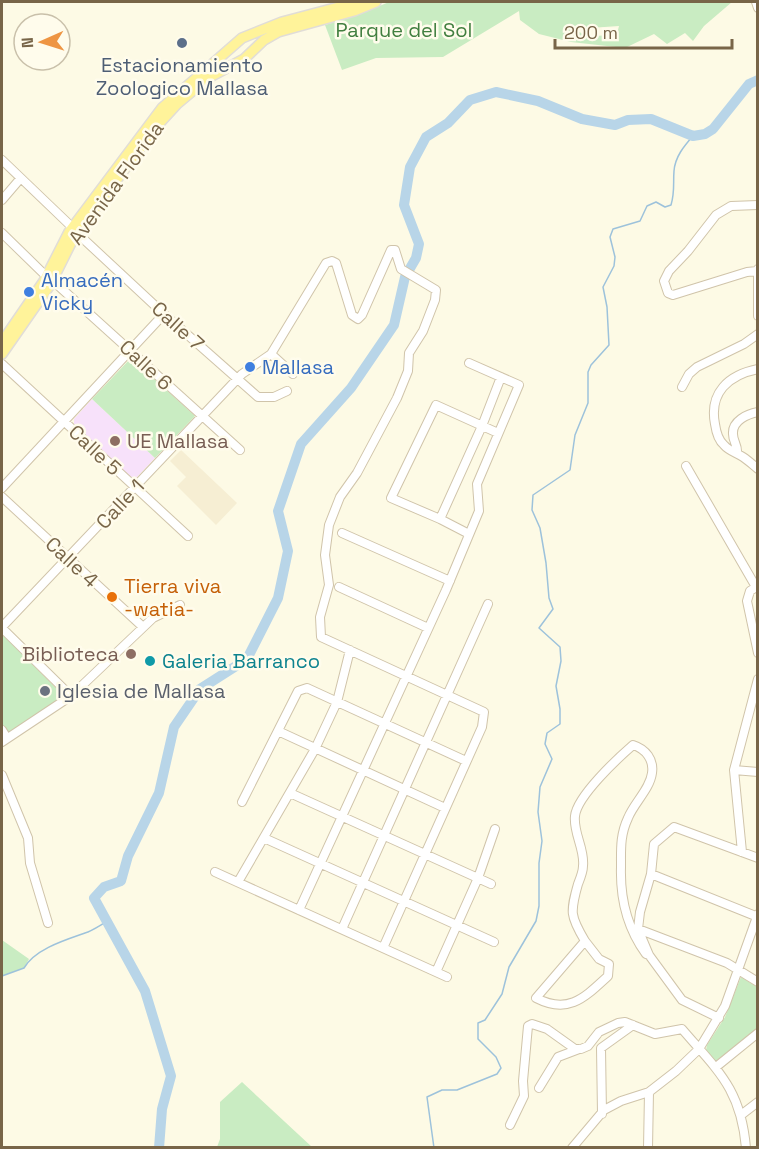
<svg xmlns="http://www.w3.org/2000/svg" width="759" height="1149" font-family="'Space Grotesk',sans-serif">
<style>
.residential{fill:#f6eed3}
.education{fill:#f7e1fa}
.green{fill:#c9ecc2;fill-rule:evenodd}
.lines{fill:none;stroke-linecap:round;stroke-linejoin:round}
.stream{stroke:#9dc2db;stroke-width:1.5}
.river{stroke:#b8d5e8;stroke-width:10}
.minor-casing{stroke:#d0c4aa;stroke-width:10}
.major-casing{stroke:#e1ddd7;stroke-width:12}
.minor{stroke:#fff;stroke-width:8}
.major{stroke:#fff39a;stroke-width:9}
.service-dot{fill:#5c6f8a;stroke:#fffcec;stroke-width:2}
.shop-dot{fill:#3f7fe0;stroke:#fffcec;stroke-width:2}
.education-dot{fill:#8d6e63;stroke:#fffcec;stroke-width:2}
.food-dot{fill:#e8710a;stroke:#fffcec;stroke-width:2}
.culture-dot{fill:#0f9aa8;stroke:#fffcec;stroke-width:2}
.worship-dot{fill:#6b7280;stroke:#fffcec;stroke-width:2}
.labels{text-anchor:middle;stroke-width:5;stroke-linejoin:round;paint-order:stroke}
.park-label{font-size:20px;fill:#427f40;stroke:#fffcec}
.service-label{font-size:20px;fill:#4e5e75;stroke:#fffcec}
.street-label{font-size:20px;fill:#786548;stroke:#fffcec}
.shop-label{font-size:20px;fill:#366cbe;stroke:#fffcec;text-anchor:start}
.education-label{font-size:20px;fill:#785e54;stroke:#fffcec;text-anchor:start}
.food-label{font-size:20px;fill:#c56008;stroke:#fffcec;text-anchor:start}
.culture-label{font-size:20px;fill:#0d838f;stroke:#fffcec;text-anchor:start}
.worship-label{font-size:20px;fill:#5b616d;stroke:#fffcec;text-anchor:start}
</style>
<rect width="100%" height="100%" fill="#fdfae5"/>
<!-- residential -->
<path class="residential" d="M181,450L237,503L216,525L177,486L186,477L170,461Z"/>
<!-- education -->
<path class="education" d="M92,399L155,458L136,478H132L74,424V419Z"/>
<!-- green -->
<path class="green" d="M389,2H732L704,26L693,41L685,33L667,44L654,34L625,48L571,42L539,34L520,20L519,11L443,57L376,58L342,70L325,25L358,15ZM619,26L617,34L587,37L575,29Z
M131,358L195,416L155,458L92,399Z
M2,634L64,696L11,732L6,731L2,724Z
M2,940L29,959L24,968L2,976Z
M741,977L757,987V1029L716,1061L712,1059L706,1050L707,1045L725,1017Z
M242,1082L312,1147H217L220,1139V1102Z"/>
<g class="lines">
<!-- stream -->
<path class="stream" d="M2,976L24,968C35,949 65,940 85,933C92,931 99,926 106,922
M434,1148L427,1097L442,1090H457L497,1074L501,1068L496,1057L478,1039V1023L485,1020L502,994L509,967L536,921L539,906V863L542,841L538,812L540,787L552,759L545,744L547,733L560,724V709L556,686L561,661L560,647L539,628L553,609L549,598L546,563L540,528L532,510L533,495L570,470L575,435L588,403V372L591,365L609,345L607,307L603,287L614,266L615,257L610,237L613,229L640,221L647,206L656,202L665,207L671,205C675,192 673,183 674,171C675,157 684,146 693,136"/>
<!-- river -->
<path class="river" d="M159,1148L162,1109L171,1076L145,991L94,898L104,887L121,881L128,856L159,793L174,727L200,689L247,659L278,598L288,551L278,511L301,444L351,388L394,325L405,277L416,258L419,244L404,205L410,167L426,137L448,123L470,100L496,92L538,101L582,119L615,125L628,120L651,119L693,136L705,134L713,129L749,84L758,80"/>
<!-- minor casing -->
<g class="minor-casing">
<path id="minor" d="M756,2L758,8
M2,160L73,228
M2,200L20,179
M2,233L46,276
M77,233L164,314L258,397H274L287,391
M758,269V316
M757,271L747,272L673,295L668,293L664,281L669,271L688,251L716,215L731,206L758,205
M52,280L240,450
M271,354L293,374
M2,364L188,536
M758,369C728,375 709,393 715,424C716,431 718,440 724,445C729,451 737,453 743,457C749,461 753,465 758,469
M682,387L689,374L697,367L744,344L758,334
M737,453C738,445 733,442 733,434C732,421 747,414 758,412
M686,466L756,587
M2,488L164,314
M2,497L143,627
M440,519L482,426L501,377
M342,533L450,581
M469,534L440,519L391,498L436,405L498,433
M758,586L750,591L747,601L758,653
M339,587L428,628
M2,627L242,374L271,354L326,263L332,261L336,263L352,315L358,319L362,315L391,250H395L401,269L436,290L435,300L423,331L409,353L408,371L397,398L357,473L340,497L329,525L325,555L329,585L320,617L321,637L484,712L482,727L383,948
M2,628L71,696
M2,730L7,738
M278,731L445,808
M2,742L71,696L153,618L180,605
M734,770L758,772
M2,775L28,838L30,863L48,923
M290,793L491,884
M242,802L298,691L307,688L466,761
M264,838L494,942
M742,852L734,770L758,679
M215,872L447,977
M651,874L758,917
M238,882L315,749L337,702L350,650
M299,910L446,590L479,511L477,484L519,385L469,363
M342,929L488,604
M638,929L727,963L758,982
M585,941L599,959L609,964L608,976C585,997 569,1015 536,998L585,941C570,916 570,912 578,884C580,879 583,872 583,866C585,849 573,833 575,816C577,796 618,758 633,745C646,749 654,760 652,773C650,789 634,803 628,818C620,835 621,849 621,867C620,900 627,928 646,954L649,955
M436,972L478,878L495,829
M719,1018L682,1000L649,955L638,929L640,912L651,874L654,844L674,827L758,858
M716,1067L758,1033
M539,1088L558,1057L579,1049
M602,1114L601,1048L633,1025
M741,1115L758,1102
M510,1125L524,1096L523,1081L528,1026L532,1024L547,1029L575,1049H581L588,1046L599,1032L618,1023L625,1022L655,1034L682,1029C718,1071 741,1089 746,1148
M572,1148L604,1110L621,1101L649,1092L676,1071L699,1049L725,1006L758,914
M648,1148L649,1092"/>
</g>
<!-- major casing -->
<g class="major-casing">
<path id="major" d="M2,342L44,281L69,232L162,108L242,38L282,22L358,2
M2,354L50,285L74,237L156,127L177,104L208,78L244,59L264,40L278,32L354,11L376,2"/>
</g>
<!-- minor -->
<use href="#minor" class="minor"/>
<!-- major -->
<use href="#major" class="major"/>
</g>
<!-- markers -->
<circle class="service-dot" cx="182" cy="43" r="6"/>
<g class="shop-dot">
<circle cx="29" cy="292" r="6"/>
<circle cx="250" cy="367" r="6"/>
</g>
<g class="education-dot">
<circle cx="115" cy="441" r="6"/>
<circle cx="131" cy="654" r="6"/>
</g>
<circle class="food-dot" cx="112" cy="597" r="6"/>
<circle class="culture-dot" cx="150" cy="661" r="6"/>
<circle class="worship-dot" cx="45" cy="691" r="6"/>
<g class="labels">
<!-- park labels -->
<g class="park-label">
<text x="404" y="37">Parque del Sol</text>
</g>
<!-- service labels -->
<g class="service-label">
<text x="182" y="72">Estacionamiento<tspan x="182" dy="23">Zoologico Mallasa</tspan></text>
</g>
<!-- street labels -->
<g class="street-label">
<text transform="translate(116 183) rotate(-54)" y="7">Avenida Florida</text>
<text transform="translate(178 326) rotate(42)" y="7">Calle 7</text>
<text transform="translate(146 365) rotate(43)" y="7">Calle 6</text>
<text transform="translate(95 450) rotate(43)" y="7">Calle 5</text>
<text transform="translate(120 504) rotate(-47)" y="7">Calle 1</text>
<text transform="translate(72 562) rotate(43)" y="7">Calle 4</text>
</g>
<!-- shop labels -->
<g class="shop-label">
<text x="41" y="287">Almacén<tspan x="41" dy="23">Vicky</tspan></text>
<text x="262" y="374">Mallasa</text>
</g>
<!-- education labels -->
<g class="education-label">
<text x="127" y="448">UE Mallasa</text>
<text x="119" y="661" text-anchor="end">Biblioteca</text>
</g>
<!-- food labels -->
<g class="food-label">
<text x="124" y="593">Tierra viva<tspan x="124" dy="23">-watia-</tspan></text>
</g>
<!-- culture labels -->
<g class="culture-label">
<text x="162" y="668">Galeria Barranco</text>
</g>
<!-- worship labels -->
<g class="worship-label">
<text x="57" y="698">Iglesia de Mallasa</text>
</g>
</g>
<!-- border -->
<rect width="759" height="1149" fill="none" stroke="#786548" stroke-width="6"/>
<!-- north arrow -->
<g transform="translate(42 42) rotate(267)"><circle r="28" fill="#fffcec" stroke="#c9c0aa" stroke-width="1.5"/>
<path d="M0-4.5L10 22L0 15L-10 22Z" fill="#ee9543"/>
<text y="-9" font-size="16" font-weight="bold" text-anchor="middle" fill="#786548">N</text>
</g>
<!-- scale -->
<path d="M555 39v9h177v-9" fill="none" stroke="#786548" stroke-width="3"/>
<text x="564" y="39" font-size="18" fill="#786548" stroke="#fffcec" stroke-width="4.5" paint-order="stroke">200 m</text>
</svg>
